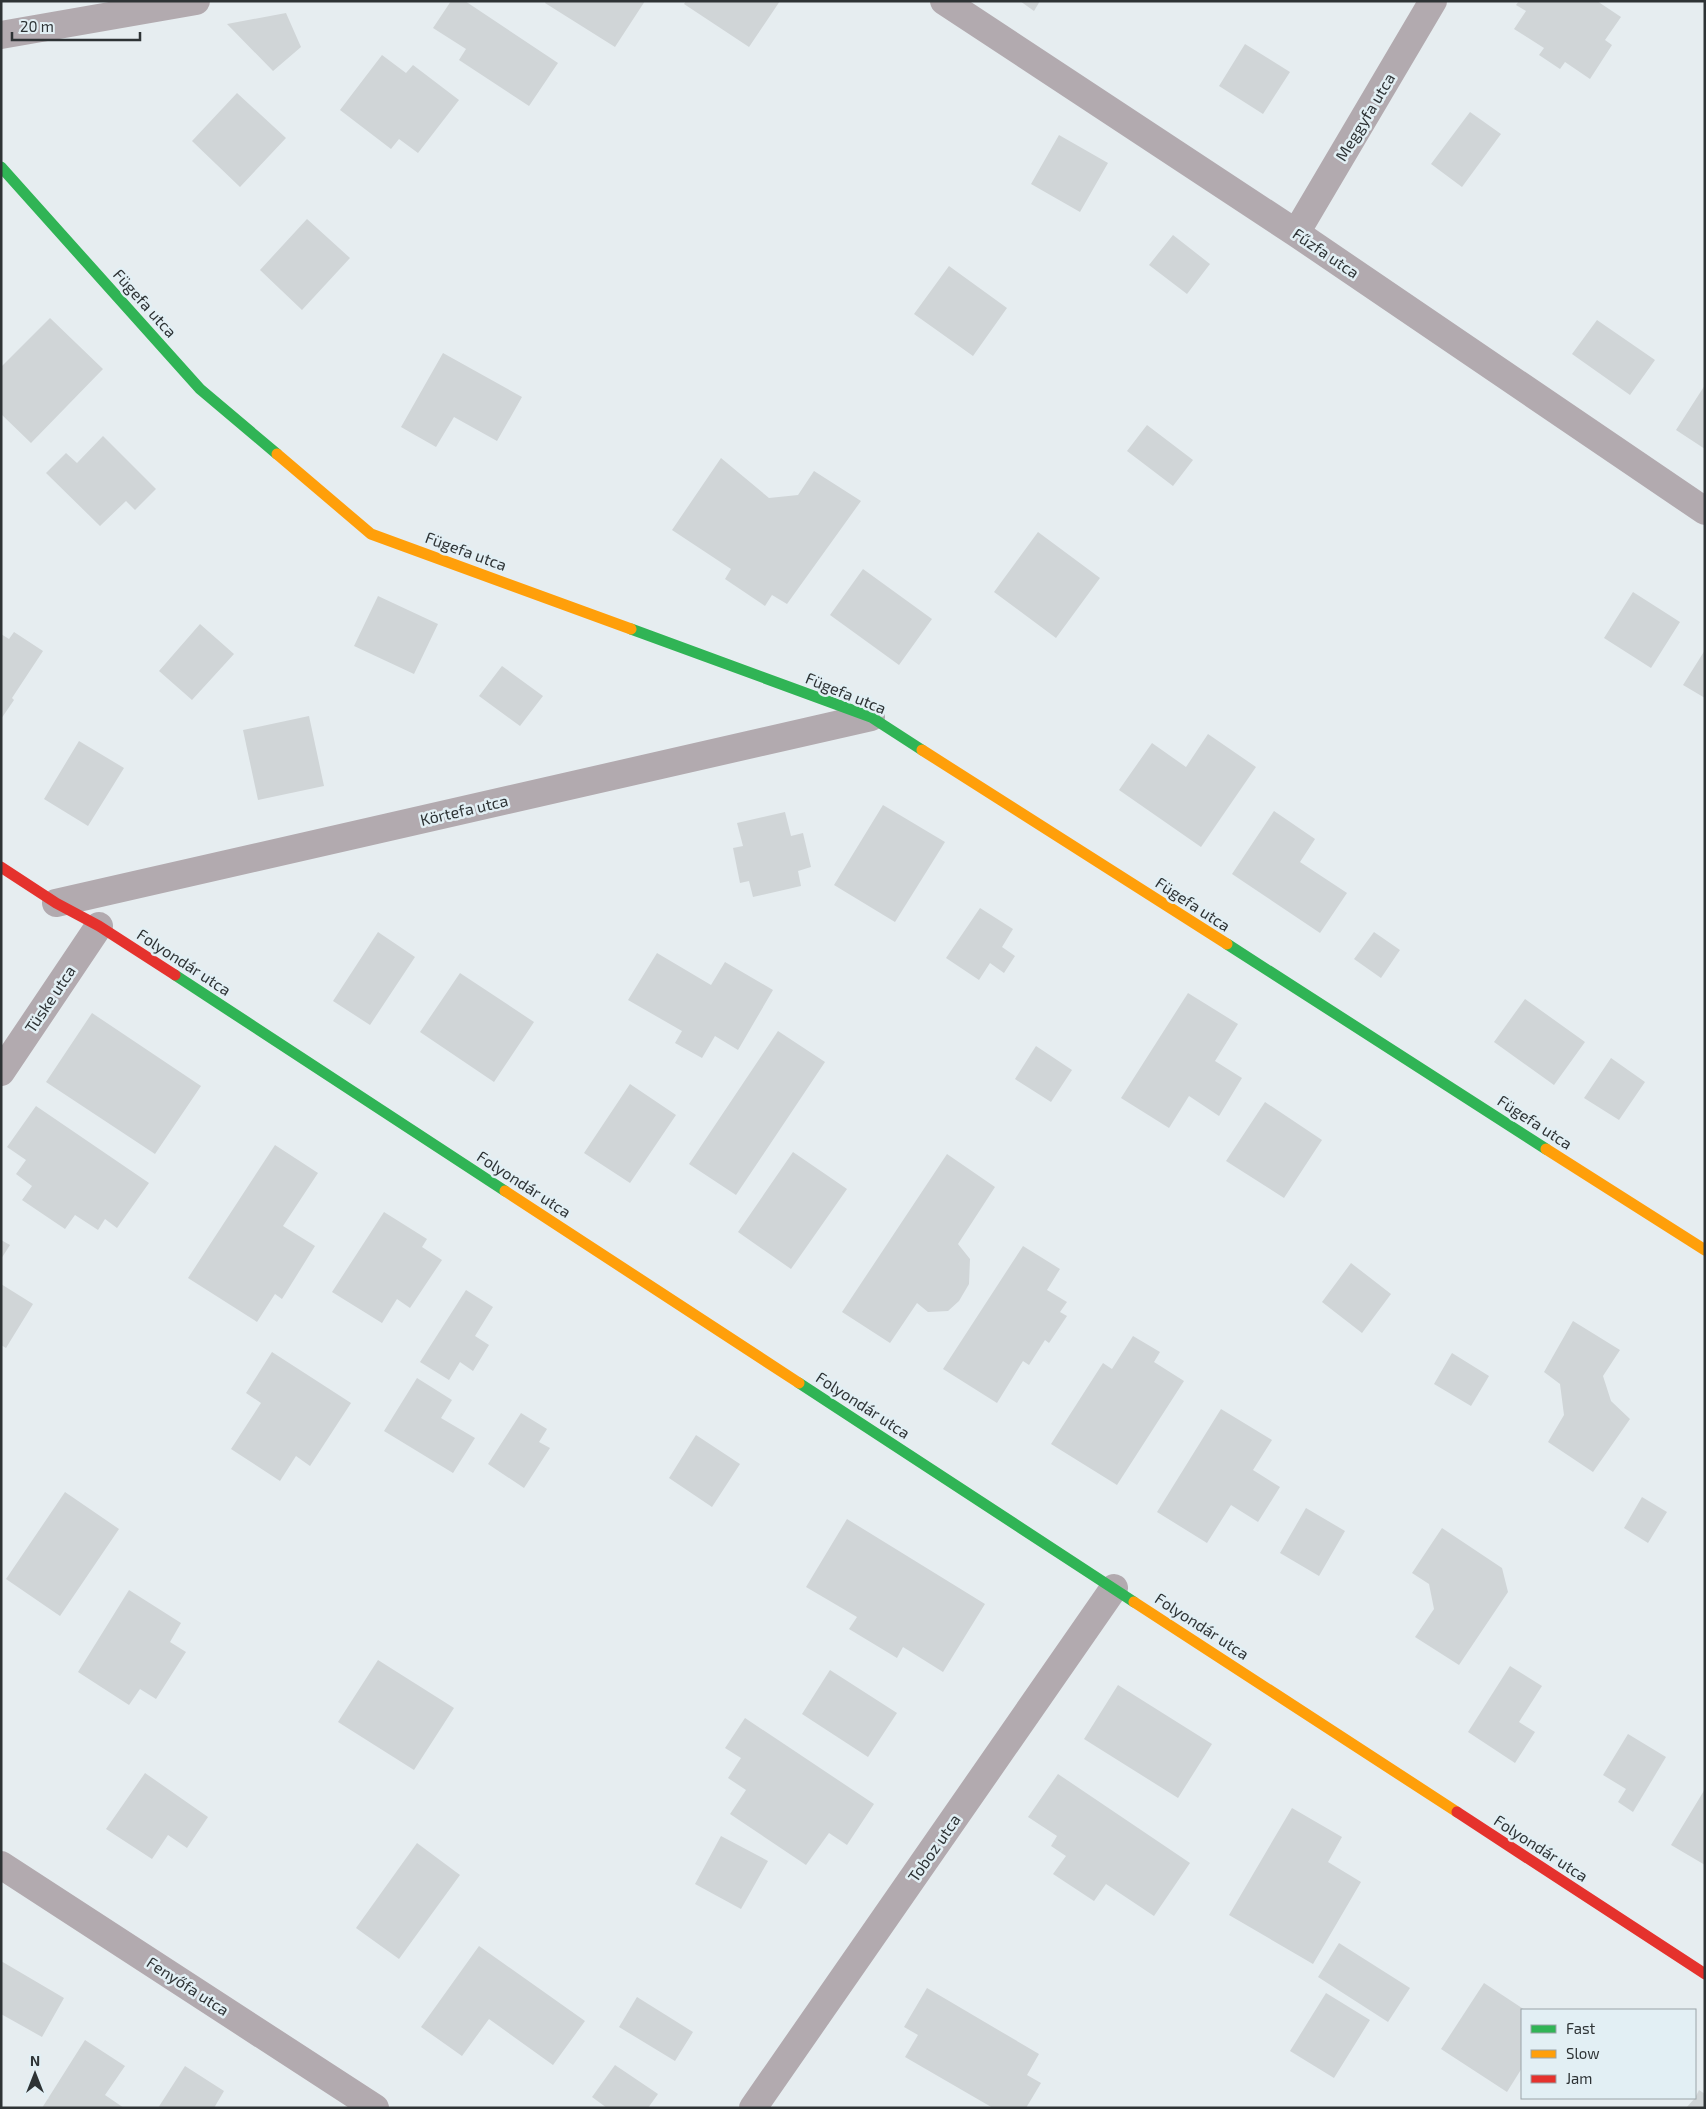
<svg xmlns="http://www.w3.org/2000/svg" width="1706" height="2109" font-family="'Exo 2',sans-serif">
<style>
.building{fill:#d0d5d7}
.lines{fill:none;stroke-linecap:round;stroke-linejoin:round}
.street{stroke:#b2aaaf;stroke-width:28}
.fast{stroke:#30b455;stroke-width:11}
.slow{stroke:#ff9f0a;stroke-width:11}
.jam{stroke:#e5322d;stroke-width:11}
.labels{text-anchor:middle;stroke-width:5;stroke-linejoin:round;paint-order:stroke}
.street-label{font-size:16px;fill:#2e3335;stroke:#e2eff4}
</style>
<rect width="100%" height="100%" fill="#e6edf0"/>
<!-- building -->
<path class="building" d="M451,1H465L558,63L529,106L459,60L466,49L433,28Z
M546,1H645L615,47L545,3Z
M686,1H780L749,47L684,4Z
M1020,1H1040L1034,11Z
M1519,1H1597L1621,17L1605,40L1612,45L1590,79L1565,62L1560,69L1539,55L1544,48L1514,29L1526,11L1516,5Z
M286,13L301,47L273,71L227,24Z
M1245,44L1290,72L1263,114L1219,86Z
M382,55L406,73L413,65L459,100L418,153L399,139L391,149L340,110Z
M237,93L286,138L240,187L192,141Z
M1470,112L1501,134L1462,187L1431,164Z
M1059,135L1108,163L1080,212L1031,184Z
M307,219L350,258L302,310L260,270Z
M1173,235L1210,264L1187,294L1149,265Z
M949,266L1007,308L973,356L914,314Z
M50,318L103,369L31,443L1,414V367Z
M1597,320L1655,360L1630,395L1572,354Z
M443,353L522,397L497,441L454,417L436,447L401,427Z
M1705,385V449L1676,430Z
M1147,425L1193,460L1173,486L1127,451Z
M103,436L156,489L135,510L126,501L100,526L46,473L66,453L77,463Z
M721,458L769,498L798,495L814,471L861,501L787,604L772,595L765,606L725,579L731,569L672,530Z
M1038,532L1100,578L1056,638L994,592Z
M863,569L932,619L899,665L830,615Z
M1633,592L1680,622L1651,668L1604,638Z
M378,596L438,624L414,674L354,646Z
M200,624L234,654L192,700L159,671Z
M14,632L43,651L12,698L14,700L1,719V634L9,639Z
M1705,650V698L1683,685Z
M502,666L543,696L520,726L479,696Z
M309,716L324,786L258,800L243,730Z
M1208,734L1256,767L1201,847L1119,790L1152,743L1186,767Z
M79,741L124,768L88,826L44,799Z
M883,805L945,842L895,922L834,885Z
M1274,811L1315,839L1300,862L1347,893L1320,933L1232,874Z
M785,812L791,836L803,833L811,867L798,871L801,886L753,897L749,881L740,883L733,848L743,846L737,823Z
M980,908L1013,929L1002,947L1015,956L1004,973L990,963L979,980L946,958Z
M378,932L415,957L370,1025L333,1001Z
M1374,932L1400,950L1381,978L1354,959Z
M657,953L711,985L725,962L773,990L738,1050L715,1036L702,1058L675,1043L682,1031L628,1000Z
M460,973L534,1022L494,1082L420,1032Z
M1188,993L1238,1024L1215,1061L1242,1078L1219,1116L1189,1096L1169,1128L1121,1098Z
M1525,999L1585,1042L1554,1085L1494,1042Z
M92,1013L201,1086L155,1154L46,1082Z
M778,1031L825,1062L736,1195L689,1164Z
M1036,1046L1072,1070L1051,1102L1015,1079Z
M1611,1058L1645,1082L1619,1120L1584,1098Z
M630,1084L676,1115L630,1183L584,1153Z
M1265,1102L1322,1140L1284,1198L1226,1161Z
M36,1106L149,1183L117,1228L105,1219L98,1230L75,1215L65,1229L22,1200L32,1186L16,1174L26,1160L7,1147Z
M275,1145L318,1173L283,1226L315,1246L282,1299L275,1294L257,1322L188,1278Z
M793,1152L847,1189L791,1269L738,1232Z
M947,1154L995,1187L958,1244L970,1259L969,1284L959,1301L948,1311L928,1312L917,1303L890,1343L842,1312Z
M384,1212L427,1239L422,1247L442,1260L410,1308L397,1299L382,1323L332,1292Z
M1,1240L10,1245L1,1259Z
M1023,1246L1060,1269L1047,1290L1067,1302L1060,1312L1067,1316L1049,1343L1045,1340L1029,1365L1023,1361L997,1403L943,1369Z
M1351,1263L1391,1294L1362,1333L1322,1302Z
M1,1284L33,1304L6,1348L1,1345Z
M466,1290L493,1307L475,1336L489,1345L473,1371L460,1362L449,1380L420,1362Z
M1573,1321L1620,1350L1603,1376L1611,1401L1630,1419L1593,1472L1548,1442L1564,1415L1560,1384L1544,1372Z
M1133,1336L1160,1352L1154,1362L1184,1381L1117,1485L1051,1444L1103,1363L1112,1369Z
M272,1352L351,1403L310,1466L296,1456L280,1481L231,1449L261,1403L246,1393Z
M1452,1353L1489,1376L1471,1406L1434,1384Z
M417,1378L452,1400L441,1418L475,1438L453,1473L384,1431Z
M1221,1409L1272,1440L1253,1470L1280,1487L1258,1522L1231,1505L1207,1543L1157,1512Z
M521,1413L547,1429L539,1442L550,1448L524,1488L488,1464Z
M696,1435L740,1464L712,1507L669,1478Z
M65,1492L119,1529L60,1616L6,1579Z
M1642,1497L1667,1512L1648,1543L1624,1528Z
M1306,1508L1345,1531L1319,1576L1280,1553Z
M847,1519L985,1604L943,1672L903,1647L897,1658L849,1629L857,1617L806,1587Z
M1442,1528L1502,1568L1508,1592L1459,1665L1415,1637L1434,1609L1429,1584L1412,1573Z
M129,1590L181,1623L170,1642L186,1652L156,1699L140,1689L129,1705L78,1672Z
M378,1660L454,1708L414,1770L338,1722Z
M1510,1666L1542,1686L1519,1722L1535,1732L1515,1763L1468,1732Z
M830,1670L897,1713L868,1757L802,1714Z
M1118,1685L1212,1744L1178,1798L1084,1739Z
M745,1718L874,1804L847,1845L829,1833L806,1865L730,1814L746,1790L728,1778L741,1758L725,1748Z
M1628,1734L1666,1757L1633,1812L1618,1802L1626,1789L1603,1775Z
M145,1773L208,1817L187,1848L168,1835L152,1859L106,1829Z
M1058,1774L1190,1863L1154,1916L1106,1884L1094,1901L1053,1874L1066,1856L1051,1846L1057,1836L1028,1817Z
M1705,1789V1865L1671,1845Z
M1292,1808L1342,1837L1328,1862L1361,1882L1313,1964L1229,1915Z
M721,1836L768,1861L741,1909L695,1884Z
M417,1843L460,1875L399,1959L356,1928Z
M1339,1943L1410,1988L1388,2022L1318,1977Z
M479,1946L585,2021L553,2065L489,2019L462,2056L421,2027Z
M1,1961L64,1998L42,2037L1,2014Z
M1484,1983L1525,2010H1522V2068L1507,2092L1441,2049Z
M927,1988L1039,2054L1027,2075L1041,2083L1026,2108H993L905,2057L918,2035L904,2027Z
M1326,1993L1370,2020L1334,2078L1290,2051Z
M637,1997L693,2032L675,2061L619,2027Z
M85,2040L125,2066L105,2095L124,2108H42Z
M615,2065L658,2094L648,2108H607L592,2097Z
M185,2066L224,2091L214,2108H158Z
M1699,2090L1705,2094V2108H1686L1695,2098Z"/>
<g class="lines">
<!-- street -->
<path class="street" d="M944,1L1296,233L1705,511
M1,35L196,1
M1296,233L1433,1
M56,903L871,717
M1,1072L99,926
M1,1865L375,2108
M753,2108L1114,1588"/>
<!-- fast -->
<path class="fast" d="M1,167L200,389L277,454
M631,629L871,717L922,750
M1227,944L1546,1149
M175,975L505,1191
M799,1383L1134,1602"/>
<!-- slow -->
<path class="slow" d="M277,454L371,534L631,629
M922,750L1227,944
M1546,1149L1705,1250
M505,1191L799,1383
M1134,1602L1457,1812"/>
<!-- jam -->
<path class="jam" d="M1,867L56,903L99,926L175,975
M1457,1812L1705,1974"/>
</g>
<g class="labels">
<!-- street labels -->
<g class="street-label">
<text transform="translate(1365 117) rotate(-59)" y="6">Meggyfa utca</text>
<text transform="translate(1326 253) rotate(34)" y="6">Fűzfa utca</text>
<text transform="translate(145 303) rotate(48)" y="6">Fügefa utca</text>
<text transform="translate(466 551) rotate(20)" y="6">Fügefa utca</text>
<text transform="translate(846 693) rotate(22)" y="6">Fügefa utca</text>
<text transform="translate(464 810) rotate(-13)" y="6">Körtefa utca</text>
<text transform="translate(1193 904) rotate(33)" y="6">Fügefa utca</text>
<text transform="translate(184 962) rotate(33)" y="6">Folyondár utca</text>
<text transform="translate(50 999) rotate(-56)" y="6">Tüske utca</text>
<text transform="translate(1535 1122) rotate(33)" y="6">Fügefa utca</text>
<text transform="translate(524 1184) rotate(33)" y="6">Folyondár utca</text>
<text transform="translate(863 1405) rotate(33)" y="6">Folyondár utca</text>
<text transform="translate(1202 1626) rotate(33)" y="6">Folyondár utca</text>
<text transform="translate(934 1848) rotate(-55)" y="6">Toboz utca</text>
<text transform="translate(1541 1848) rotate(33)" y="6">Folyondár utca</text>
<text transform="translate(188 1986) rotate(33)" y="6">Fenyőfa utca</text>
</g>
</g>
<!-- border -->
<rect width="1706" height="2109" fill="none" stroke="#2e3335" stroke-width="5"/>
<!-- legend -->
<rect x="1521" y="2009" width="175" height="90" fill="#e2eff4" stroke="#9aa4a8"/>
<rect x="1531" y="2025" width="25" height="8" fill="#30b455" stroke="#9aa4a8"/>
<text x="1566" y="2034" font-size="15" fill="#2e3335">Fast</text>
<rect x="1531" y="2050" width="25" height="8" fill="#ff9f0a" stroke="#9aa4a8"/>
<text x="1566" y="2059" font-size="15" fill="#2e3335">Slow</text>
<rect x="1531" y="2075" width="25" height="8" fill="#e5322d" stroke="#9aa4a8"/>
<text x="1566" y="2084" font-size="15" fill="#2e3335">Jam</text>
<!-- north arrow -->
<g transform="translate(35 2074)" stroke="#e2eff4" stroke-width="4" paint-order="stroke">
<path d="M0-4L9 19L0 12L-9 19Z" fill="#2e3335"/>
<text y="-8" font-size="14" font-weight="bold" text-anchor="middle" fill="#2e3335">N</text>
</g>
<!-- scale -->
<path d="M12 32v8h128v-8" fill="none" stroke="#2e3335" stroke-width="2.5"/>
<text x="20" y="32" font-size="15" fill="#2e3335" stroke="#e2eff4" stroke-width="4" paint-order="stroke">20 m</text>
</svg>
